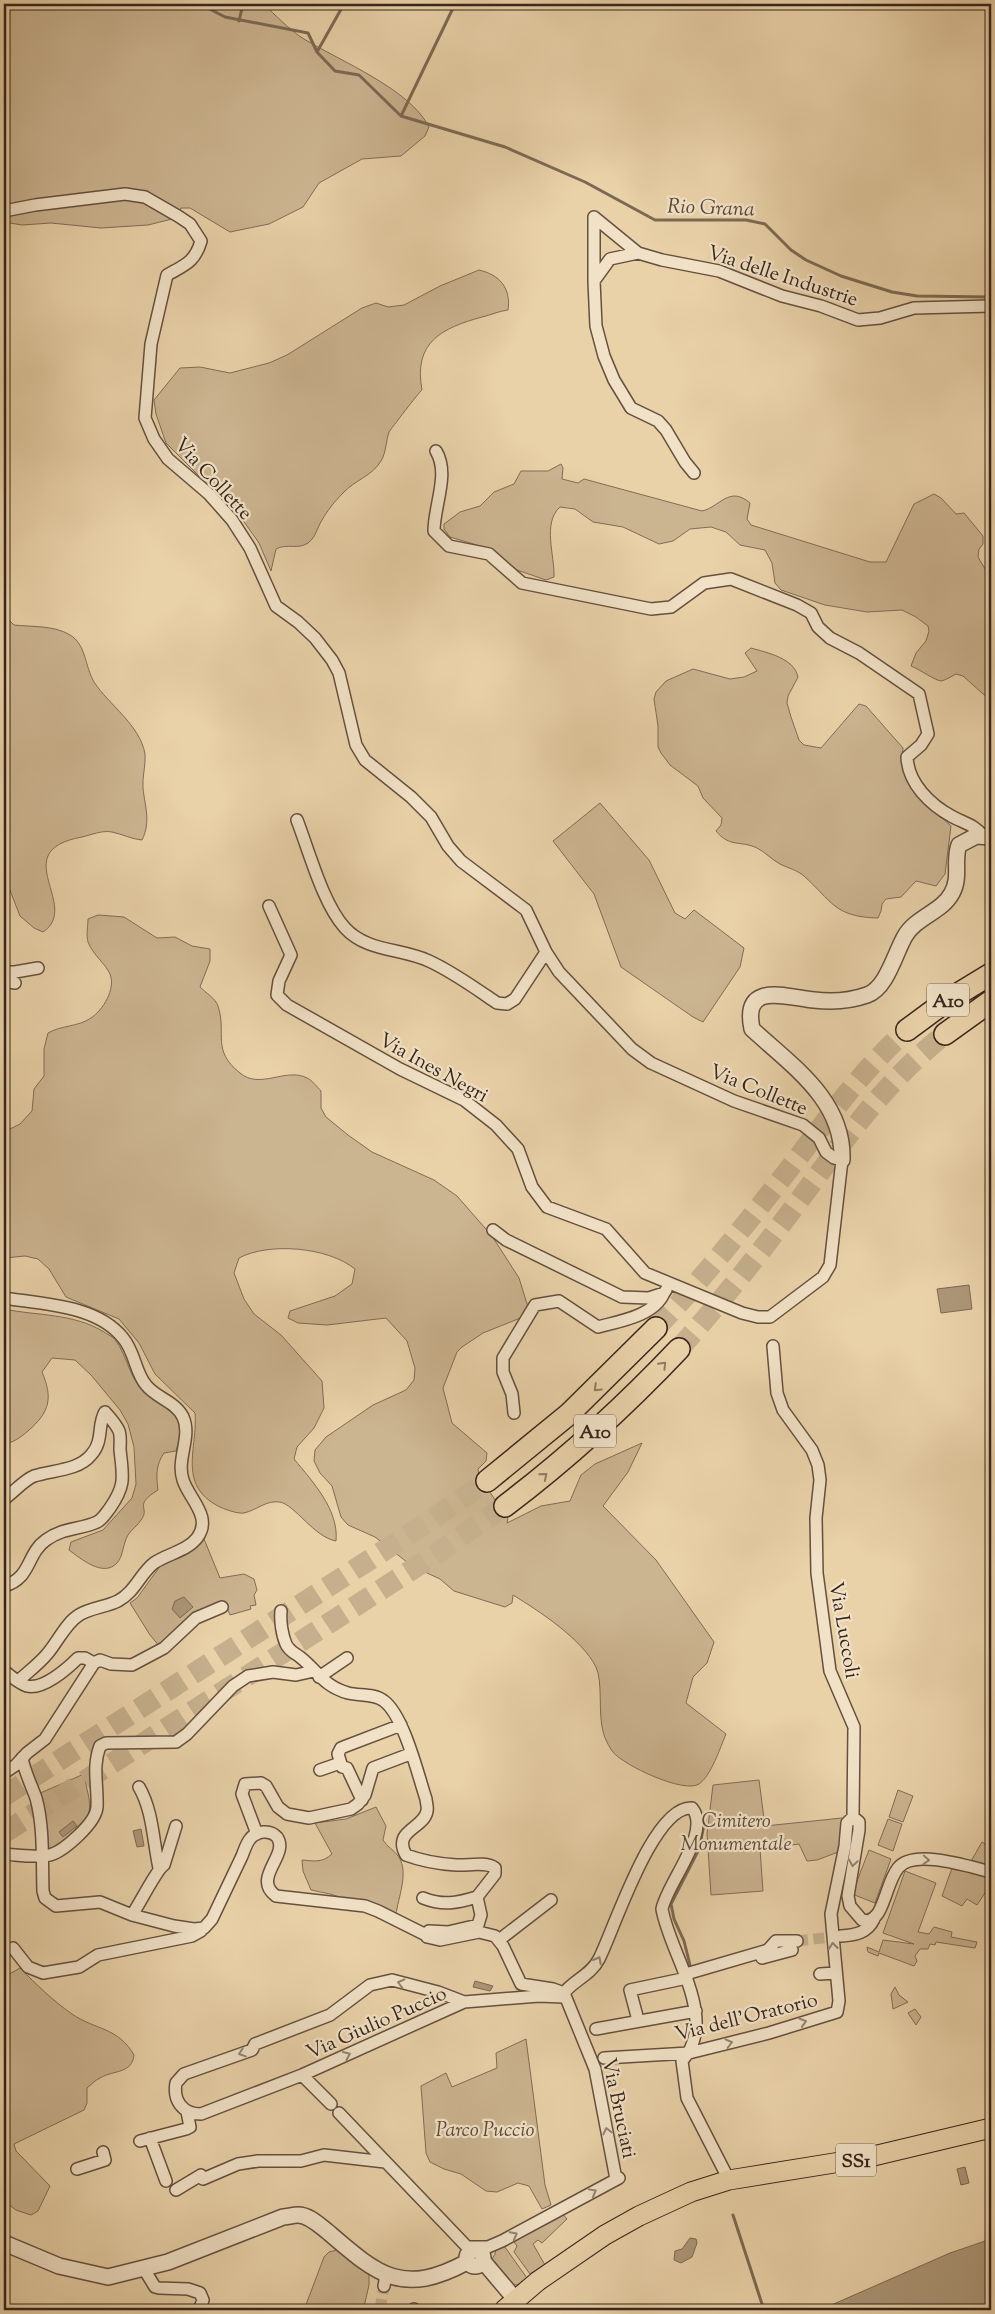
<svg xmlns="http://www.w3.org/2000/svg" width="995" height="2314" font-family="'Sorts Mill Goudy',serif">
<style>
.green{fill:#cbb490;stroke:#816c56}
.water{fill:#ac9778;stroke:#7d6953}
.lines{fill:none;stroke-linecap:round;stroke-linejoin:round}
.stream{stroke:#7d6953;stroke-width:3}
.minor-tunnel{stroke:#c5af8c;stroke-width:11;stroke-dasharray:11 5.5;stroke-linecap:butt}
.motorway-tunnel{stroke:#c5af8c;stroke-width:21;stroke-dasharray:21 11;stroke-linecap:butt}
.minor-casing{stroke:#64503f;stroke-width:14}
.tertiary-casing{stroke:#64503f;stroke-width:18}
.primary-casing{stroke:#37251c;stroke-width:21}
.motorway-casing{stroke:#37251c;stroke-width:24}
.minor{stroke:#f1e1c6;stroke-width:11}
.tertiary{stroke:#f1e1c6;stroke-width:15}
.primary{stroke:#e9d1a8;stroke-width:19}
.motorway{stroke:#e9d1a8;stroke-width:21}
.oneway{stroke:#907b62}
.oneway2{stroke:#948371}
.labels{text-anchor:middle;stroke-width:4.5;stroke-linejoin:round;paint-order:stroke}
.shield{fill:#f1e1c6;stroke:#6f5d4f;stroke-width:1}
.shield-label{font-size:19px;font-weight:bold;fill:#37251c}
.street-label{font-size:20px;fill:#37251c;stroke:#f1e1c6}
.park-label{font-size:20px;font-style:italic;fill:#5c4939;stroke:#f1e1c6}
.water-label{font-size:21px;font-style:italic;fill:#5a4738;stroke:#f1e1c6}
</style>
<rect width="100%" height="100%" fill="#e9d1a8"/>
<filter id="stains"><feTurbulence type="fractalNoise" baseFrequency=".004" numOctaves="4"/><feColorMatrix values="0 0 0 0 .2 0 0 0 0 .09 0 0 0 0 .02 0 0 0 .5 -.17"/></filter>
<radialGradient id="worn" r=".72"><stop offset=".6" stop-color="#630" stop-opacity="0"/><stop offset="1" stop-color="#630" stop-opacity=".3"/></radialGradient>
<!-- green -->
<path class="green" d="M4,4H263C276,15 289,30 304,39C340,61 410,89 429,127L425,136L401,156L362,159L319,183L303,207L269,224L230,232L190,208H181L176,218L148,225L101,228L51,223L22,225L4,222Z
M479,270C500,275 511,288 508,310C499,311 491,315 482,317C442,328 413,342 422,390C419,392 391,429 389,432C386,441 386,453 381,461C372,476 355,480 343,493C335,501 327,511 322,520C317,528 316,537 308,543C298,550 287,543 276,549L271,571L259,543L242,519L166,443L156,414L154,400L180,368L200,367L230,373L269,363L287,355L362,308L376,303L388,307L404,305L440,286Z
M561,464L563,468L562,479L578,483L584,479L702,511C720,507 729,485 750,503L747,519L751,525L870,562H886L914,504L934,494L941,498L956,514L964,513L983,536V544L979,549L978,557L991,579V701L963,676L956,674C952,676 946,680 941,681C936,681 919,669 911,666L916,653L926,641L929,631L928,626L916,617L902,610L867,612L825,605L781,590L775,583L772,563L765,550L740,545L726,532L711,527L690,529L673,541L659,544L623,527L593,522L575,509L560,507C542,523 555,556 554,577L546,580L517,570L490,549L450,537L444,529V524L460,512L480,506L494,492L514,484L521,471H548Z
M4,615L14,625C31,627 54,625 70,635C86,644 85,667 94,682C109,705 140,725 145,754C146,765 142,777 143,788C145,807 151,822 142,840C131,839 122,834 112,832C102,830 91,835 82,837C5,851 82,906 43,932L34,928L20,916L4,875Z
M751,648C768,653 794,658 798,677L788,696L787,703L791,717L799,740L804,745L821,748L859,704L866,706L903,748L902,760L936,812L951,826L945,874L936,886L916,881L901,897L886,899L882,904L881,911L878,918C834,917 832,901 804,876C797,870 788,868 780,864C771,859 765,852 757,848C740,840 730,848 716,831L721,825L722,818L703,798L698,786L670,765L661,753L658,747V726L654,699L656,692L666,681L693,669L730,679L744,677L757,671L745,653Z
M600,803L649,860L675,913L685,919L694,910L744,948L740,967L703,1022L693,1017L621,967L594,894L553,841Z
M98,915L124,917L157,938L175,937L192,946L210,949V961L200,987C205,992 216,999 218,1006C227,1034 211,1050 240,1073C260,1090 286,1067 307,1078C312,1080 317,1087 321,1091V1108L326,1117L348,1135L372,1152L434,1180L457,1196L492,1236L519,1278L528,1307L523,1317L483,1333L462,1347L457,1352L443,1388L452,1423L487,1453L486,1461L478,1469L479,1476L508,1519L507,1523L541,1506L570,1501L581,1475L595,1464L642,1443L628,1472L603,1506L656,1560L714,1642L707,1663L693,1677L686,1703L726,1734C720,1748 711,1776 699,1784C684,1794 623,1765 613,1752C609,1747 604,1737 603,1731C598,1714 603,1682 596,1667C582,1639 539,1611 513,1595L512,1603L505,1607L454,1591L440,1579L412,1566L375,1537L348,1525L341,1517L332,1486L320,1473L314,1461L315,1450L326,1437L373,1405L406,1390L414,1380L415,1368L407,1341L386,1318L327,1325L298,1323L288,1318L290,1311L335,1296L352,1284L355,1269C328,1247 269,1242 239,1258L234,1273L244,1299L254,1314L281,1335L322,1381L324,1408L314,1428L297,1447L294,1459C313,1482 339,1510 336,1541C314,1537 295,1505 280,1502C266,1500 257,1510 244,1513C237,1514 224,1509 218,1506C177,1484 198,1448 195,1413L155,1374L139,1343L119,1319L66,1297L49,1269L38,1259L25,1256L4,1258V1132L20,1124L32,1111L34,1089L44,1076V1049L48,1033C62,1025 78,1027 91,1018C103,1010 116,989 110,974C105,963 93,955 88,942C86,935 88,926 88,919Z
M4,1309C38,1316 73,1313 104,1332C108,1335 114,1337 116,1341C127,1356 130,1379 144,1392C167,1414 189,1410 176,1451L164,1453C156,1464 156,1476 158,1490C132,1506 151,1507 141,1520C138,1525 132,1529 128,1535C123,1543 123,1557 117,1563C103,1578 80,1558 69,1550L71,1542L103,1530L132,1498L136,1484L134,1447L128,1424L120,1410L91,1375L75,1360L52,1358L42,1372C53,1398 50,1412 28,1431C21,1437 13,1443 4,1444Z
M204,1539L220,1578L244,1574L254,1579L257,1590L254,1595L256,1605L250,1606L251,1609L230,1615L225,1603L208,1608L160,1647L150,1635L130,1603L137,1598L161,1565L174,1558L188,1553Z
M84,1774C89,1804 98,1812 72,1834C64,1840 59,1846 49,1850L47,1847L38,1794Z
M759,1780L765,1826L842,1818L845,1836L841,1851L817,1860L807,1861L799,1844L760,1849L763,1891L711,1895L707,1834L713,1785Z
M898,1790L913,1796L903,1822L889,1817Z
M376,1807L386,1826L383,1840C387,1847 394,1850 399,1857C409,1874 398,1897 396,1915L330,1894L311,1890L303,1871L302,1860C315,1861 322,1863 332,1854L315,1823L346,1819Z
M888,1819L902,1824L893,1851L878,1845Z
M982,1842L991,1847V1869L970,1863Z
M869,1850L891,1859L875,1903L852,1894Z
M952,1868L991,1877V1884L977,1905L967,1899L962,1906L942,1896Z
M905,1871L936,1883L918,1932L929,1934L934,1927L952,1932L951,1937L977,1942L975,1948L936,1942L935,1945L930,1944L928,1949H920L915,1956L917,1961L914,1966L879,1953L878,1956L868,1952L867,1947L879,1952L883,1940L914,1944L883,1933Z
M20,1968C37,1985 52,2000 72,2014C95,2030 118,2027 134,2055C132,2074 113,2070 100,2078C95,2080 91,2085 87,2088V2103L84,2110L14,2144L16,2151L50,2186L38,2211L31,2215L16,2210L4,2201V1977Z
M895,1987L899,1995L908,2002L893,2009L891,1994Z
M915,2009L921,2017L916,2025L908,2013Z
M526,2039L545,2185L551,2205L542,2209L529,2186L518,2183L497,2192L486,2191L461,2174L444,2169L430,2162L426,2153L421,2086L446,2073L452,2087L497,2068L496,2053Z
M562,2213L567,2219L542,2243L538,2240L533,2244L545,2265L530,2274L514,2252L517,2246L512,2239Z
M502,2243L527,2278L517,2285L511,2284L492,2259L495,2254L496,2246Z
M341,2249L369,2272V2285L364,2307L357,2306L354,2310H304L324,2257L329,2252Z"/>
<!-- water -->
<path class="water" d="M969,1285L972,1309L941,1313L937,1289Z
M184,1597L193,1607L180,1618L172,1609L175,1601Z
M73,1821L77,1826L63,1837L59,1832Z
M141,1829L144,1846L137,1847L133,1831Z
M475,1981L493,1986L490,1991L473,1987Z
M965,2167L969,2183L961,2185L957,2169Z
M690,2238L696,2239L697,2243L692,2257L681,2263L674,2260L675,2251L682,2249Z
M991,2239V2310H820L950,2253Z"/>
<g class="lines">
<!-- stream -->
<path class="stream" d="M200,4L225,17L308,33L317,52L335,71L359,75L401,116L505,147L585,182L655,220H746L765,224L791,250L806,260L841,276L892,292L917,296L991,297
M239,21L243,4
M317,52L344,4
M401,116L455,4
M691,1969L684,1941L674,1919L671,1904L699,1849L705,1820
M733,2215L764,2310"/>
<!-- minor-tunnel -->
<path class="minor-tunnel" d="M797,1941L841,1936
M380,2310L384,2286"/>
<!-- motorway-tunnel -->
<path class="motorway-tunnel" d="M656,1328C708,1273 754,1214 800,1155C833,1111 866,1066 907,1030
M679,1349C717,1306 754,1261 789,1214C837,1150 882,1084 945,1034
M4,1796L422,1526L487,1481
M4,1833L433,1556L505,1506"/>
<!-- minor casing -->
<g class="minor-casing">
<path id="minor" d="M4,211L35,205L125,194L145,197L178,216L190,224L201,241C195,262 185,265 167,275L151,344L145,418L154,439L168,459L209,494L232,520L250,548L276,606L298,622L315,638L332,660L339,673L356,745L365,760L411,797L431,817L448,846L461,861L526,910L546,952L559,972L632,1049L651,1063L734,1101L803,1125L819,1138L826,1152L834,1158L842,1160L830,1265L823,1277L770,1317H758L742,1313L645,1273L606,1229L547,1207L532,1187L518,1149L496,1125L464,1100L400,1069L287,1005L277,995L279,981L291,955L269,906
M594,217V280
M594,217L638,253
M436,451C450,474 434,505 434,531L449,546L489,554L522,583L651,609L671,607L704,583L731,579L797,605L811,613L818,627L830,638L859,653L919,694L928,734L921,745L907,757C908,783 930,805 953,817C964,823 975,825 982,835
M694,473L685,462L666,430L658,421L631,408L614,380L604,356L596,326L594,281L610,259L638,253L662,260L719,271L782,296L821,306L858,320L880,318L914,308L991,306
M297,820C309,851 323,904 345,928C367,952 401,948 429,961C453,972 475,988 497,1003L507,1004L515,999L546,952
M4,972H15L38,968
M4,981L15,983
M493,1230L506,1240L622,1297L649,1298L664,1293L666,1290
M4,1298C42,1304 97,1305 123,1338C135,1352 135,1372 146,1385C156,1398 175,1401 183,1417C192,1437 176,1459 183,1480C189,1499 213,1517 197,1538C187,1551 167,1554 154,1563C140,1574 135,1592 118,1601C106,1607 90,1608 79,1615C66,1623 58,1641 48,1653C39,1664 28,1672 18,1681
M514,1413L512,1394L503,1372V1358L535,1305L559,1301L598,1327C620,1321 654,1316 664,1293
M4,1499C13,1493 24,1480 34,1476C52,1470 78,1471 91,1455C104,1441 97,1425 105,1412C110,1418 116,1424 119,1431C121,1436 120,1444 120,1450C123,1477 126,1485 110,1508C106,1513 103,1519 97,1522C80,1530 64,1527 46,1540C26,1554 32,1578 4,1586
M281,1611C280,1621 282,1635 286,1644C289,1651 295,1653 300,1657C318,1671 323,1686 348,1693C359,1696 374,1693 384,1701C404,1716 418,1775 426,1799C426,1802 428,1807 427,1811C424,1829 392,1830 406,1855C422,1861 440,1864 456,1865C468,1866 485,1861 495,1868V1874L477,1897L481,1915L478,1925L448,1932L429,1931L427,1937L440,1940L479,1932L495,1936L503,1946L521,1984L553,1989L564,1993
M94,1663L100,1660L111,1664L132,1665L164,1648L196,1618L222,1607
M4,1671C11,1676 18,1683 27,1686C43,1690 67,1669 78,1658H85L94,1663L45,1739L27,1753L16,1765L4,1773
M319,1677L347,1658
M22,1758C25,1773 31,1784 36,1798C44,1827 42,1861 43,1891L45,1898L56,1906L100,1902L132,1915L174,1926L194,1929L204,1928L212,1919C222,1898 232,1877 242,1856C244,1851 246,1844 250,1839C256,1831 270,1829 277,1837C290,1855 251,1878 276,1896L365,1906L378,1911L426,1935
M320,1770L340,1763
M139,1787C153,1811 153,1841 159,1868
M362,1800L347,1768L342,1767L338,1754L341,1748L346,1746L401,1725
M853,1817L859,1822V1830L848,1896L850,1906L862,1920L868,1921C878,1917 880,1910 884,1900C888,1890 891,1877 898,1868C914,1848 970,1867 991,1872
M257,1834L242,1794L245,1784L261,1783L266,1786L278,1807L287,1814L309,1818L351,1809L358,1804L365,1795L373,1768L410,1754
M4,1854C19,1855 35,1858 50,1855C64,1851 96,1823 97,1807C98,1785 92,1767 100,1746L106,1743L176,1742L187,1734L233,1686L248,1676L273,1672L296,1675L314,1671
M423,1898C443,1906 457,1903 477,1897
M132,1915C139,1905 157,1869 164,1865L176,1826
M841,1936C856,1935 867,1933 874,1919
M499,1940L551,1900
M13,1948L28,1967L43,1973L79,1967L98,1955L192,1936L201,1931
M762,1958L792,1950
M686,1974L768,1950L776,1941H797
M820,1974L835,1973
M564,1993C574,1980 591,1975 599,1959C614,1930 653,1805 692,1808C712,1832 667,1883 662,1909C670,1955 720,2019 682,2061L687,2098L729,2180
M564,1993L595,2069L616,2179
M464,2002L302,2075L201,2114C182,2114 173,2100 176,2083L184,2074L252,2050L255,2044L330,2015L370,1985L392,1980L438,1992L464,2002L539,1996L564,1997
M638,2020L630,1990L687,1978
M596,2029L696,2011
M604,2058L689,2053L769,2033L837,2012L839,2001L831,1914L845,1846L847,1823L853,1817L854,1727L830,1671L817,1573L816,1518L820,1480L818,1465L812,1450L783,1410L777,1393L773,1346
M302,2075L331,2104
M339,2113L471,2251
M150,2138L166,2181
M140,2141L186,2129L190,2127L187,2112
M77,2169L105,2160L103,2152
M176,2190L201,2175L203,2179L238,2164L258,2161H301L324,2155L385,2162
M468,2247H488L502,2241L619,2178
M144,2269L155,2287L159,2288L188,2289L200,2293L203,2300L199,2310
M384,2286L386,2275
M414,2310V2309"/>
</g>
<!-- tertiary casing -->
<g class="tertiary-casing">
<path id="tertiary" d="M842,1160C844,1100 792,1066 752,1029C742,981 785,997 814,1000C831,1002 850,1001 867,995C887,988 895,953 905,936C916,917 942,912 952,893C961,877 953,860 959,845L976,836L991,837
M4,2243L59,2266L108,2277L168,2262L283,2217C287,2217 293,2215 298,2215C309,2215 319,2225 328,2232C378,2275 402,2297 467,2262
M467 2258a8 8 0 1 1 16 0a8 8 0 1 1-16 0Z
M483,2261L515,2299"/>
</g>
<!-- primary casing -->
<g class="primary-casing">
<path id="primary" d="M504,2310L538,2281L605,2235L639,2216L691,2192L729,2180L865,2158L991,2128"/>
</g>
<!-- motorway casing -->
<g class="motorway-casing">
<path id="motorway" d="M907,1030L945,1002L991,974
M945,1034L991,1001
M487,1481L569,1414L656,1328
M505,1506C567,1459 625,1406 679,1349"/>
</g>
<!-- minor -->
<use href="#minor" class="minor"/>
<!-- tertiary -->
<use href="#tertiary" class="tertiary"/>
<!-- primary -->
<use href="#primary" class="primary"/>
<!-- motorway -->
<use href="#motorway" class="motorway"/>
</g>
<!-- one-way arrows -->
<defs><path id="oneway-chevron" d="M-2-3.5L2.5 0L-2 3.5" fill="none" stroke-width="1.6" stroke-linecap="round" stroke-linejoin="round" transform="scale(1.25)"/></defs>
<g class="oneway">
<use href="#oneway-chevron" transform="translate(663 1365) rotate(-46)"/>
<use href="#oneway-chevron" transform="translate(597 1388) rotate(136)"/>
<use href="#oneway-chevron" transform="translate(544 1476) rotate(-39)"/>
</g>
<g class="oneway2">
<use href="#oneway-chevron" transform="translate(926 1860) rotate(3)"/>
<use href="#oneway-chevron" transform="translate(853 1863) rotate(99)"/>
<use href="#oneway-chevron" transform="translate(833 1946) rotate(-96)"/>
<use href="#oneway-chevron" transform="translate(598 1960) rotate(-62)"/>
<use href="#oneway-chevron" transform="translate(401 1983) rotate(-166)"/>
<use href="#oneway-chevron" transform="translate(803 2022) rotate(-17)"/>
<use href="#oneway-chevron" transform="translate(729 2043) rotate(-14)"/>
<use href="#oneway-chevron" transform="translate(242 2053) rotate(161)"/>
<use href="#oneway-chevron" transform="translate(347 2055) rotate(-24)"/>
<use href="#oneway-chevron" transform="translate(607 2131) rotate(-103)"/>
<use href="#oneway-chevron" transform="translate(593 2192) rotate(-29)"/>
<use href="#oneway-chevron" transform="translate(514 2235) rotate(-28)"/>
</g>
<g class="labels">
<!-- shield labels -->
<g class="shield">
<rect x="927" y="983.5" width="42" height="33" rx="4"/>
<rect x="574" y="1414.5" width="42" height="33" rx="4"/>
<rect x="836" y="2143.5" width="40" height="33" rx="4"/>
</g>
<g class="shield-label">
<text x="948" y="1007">A10</text>
<text x="595" y="1438">A10</text>
<text x="856" y="2167">SS1</text>
</g>
<!-- street labels -->
<g class="street-label">
<text transform="translate(783 275) rotate(18)" y="7">Via delle Industrie</text>
<text transform="translate(214 478) rotate(47)" y="7">Via Collette</text>
<text transform="translate(434 1067) rotate(29)" y="7">Via Ines Negri</text>
<text transform="translate(759 1089) rotate(22)" y="7">Via Collette</text>
<text transform="translate(845 1630) rotate(80)" y="7">Via Luccoli</text>
<text transform="translate(746 2016) rotate(-14)" y="7">Via dell'Oratorio</text>
<text transform="translate(376 2022) rotate(-24)" y="7">Via Giulio Puccio</text>
<text transform="translate(620 2108) rotate(78)" y="7">Via Bruciati</text>
</g>
<!-- park labels -->
<g class="park-label">
<text x="736" y="1827">Cimitero<tspan x="736" dy="23">Monumentale</tspan></text>
<text x="485" y="2136">Parco Puccio</text>
</g>
<!-- water labels -->
<g class="water-label">
<text transform="translate(711 207) rotate(2)" y="7">Rio Grana</text>
</g>
</g>
<!-- margin -->
<rect width="995" height="2314" fill="none" stroke="#e9d1a8" stroke-width="20"/>
<rect x="5" y="5" width="985" height="2304" fill="none" stroke="#37251c" stroke-width="2.5"/>
<rect x="10" y="10" width="975" height="2294" fill="none" stroke="#37251c"/>
<rect width="100%" height="100%" filter="url(#stains)"/>
<rect width="100%" height="100%" fill="url(#worn)"/>
</svg>
